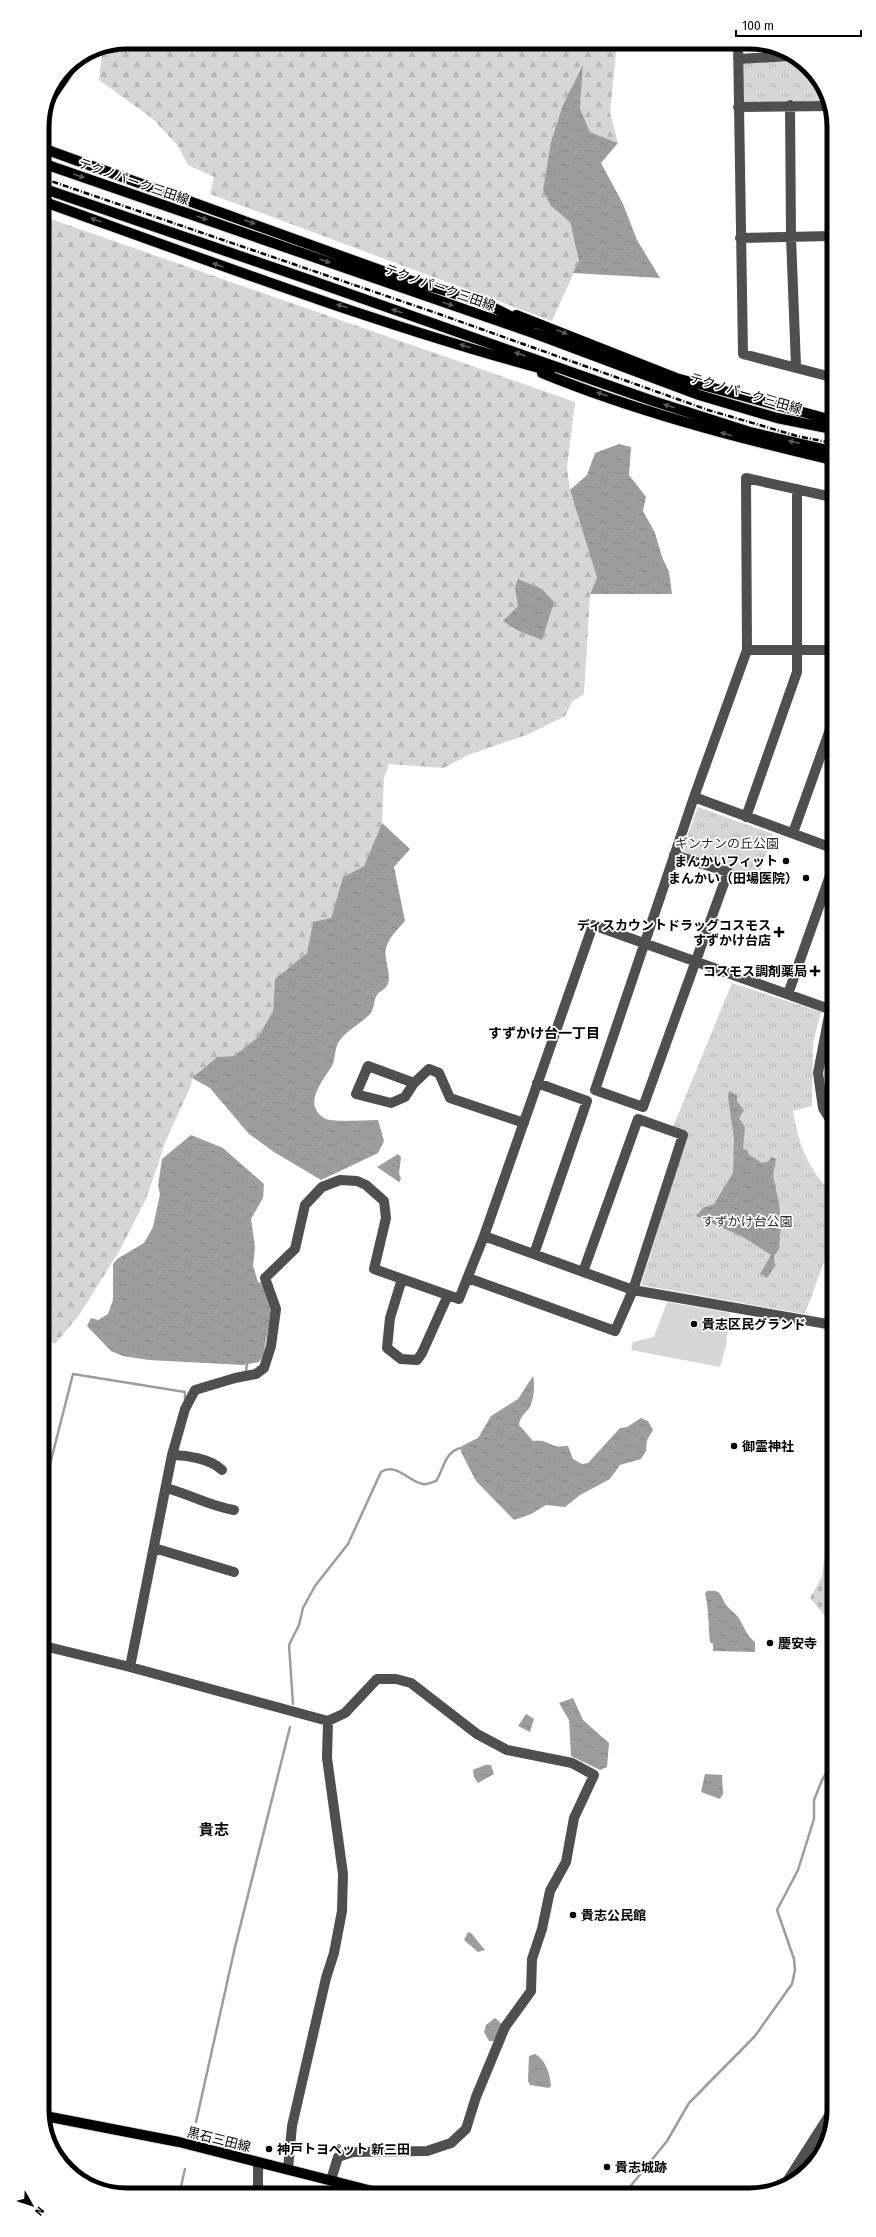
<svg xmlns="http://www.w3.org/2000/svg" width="876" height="2237" font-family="'Fira Sans','Noto Sans JP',sans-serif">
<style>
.grass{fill:url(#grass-tufts)}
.forest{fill:url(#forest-firs)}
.cemetery{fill:url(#cemetery-stones)}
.pitch{fill:#d6d6d6}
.water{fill:url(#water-ripples)}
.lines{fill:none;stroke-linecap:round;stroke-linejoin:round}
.stream{stroke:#9d9d9d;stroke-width:2.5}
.major-casing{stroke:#dbdbdb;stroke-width:12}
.minor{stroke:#4f4f4f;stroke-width:10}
.major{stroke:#000;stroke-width:10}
.rail{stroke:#000;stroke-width:2.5;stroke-dasharray:6 2 1 2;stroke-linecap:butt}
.oneway{fill:#595959}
.poi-dot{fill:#000;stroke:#fff;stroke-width:1.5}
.labels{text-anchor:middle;stroke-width:3.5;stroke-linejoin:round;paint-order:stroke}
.street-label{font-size:13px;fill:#000;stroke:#fff}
.park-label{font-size:13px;fill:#2d2d2d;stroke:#fff}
.poi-label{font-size:13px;font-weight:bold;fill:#000;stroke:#fff;text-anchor:start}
.neighbourhood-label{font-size:14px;font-weight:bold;fill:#000;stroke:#fff}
.quarter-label{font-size:15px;font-weight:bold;fill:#000;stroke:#fff}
.rim{fill:none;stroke:#000;stroke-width:5}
</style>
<defs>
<pattern id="grass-tufts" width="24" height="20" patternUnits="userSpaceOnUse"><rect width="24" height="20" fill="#d6d6d6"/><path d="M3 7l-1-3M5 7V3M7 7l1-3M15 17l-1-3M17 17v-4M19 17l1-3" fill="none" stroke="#b6b6b6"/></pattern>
<pattern id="forest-firs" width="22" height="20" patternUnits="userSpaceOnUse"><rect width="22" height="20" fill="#d6d6d6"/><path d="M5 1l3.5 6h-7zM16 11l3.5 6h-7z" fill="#b6b6b6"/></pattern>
<pattern id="cemetery-stones" width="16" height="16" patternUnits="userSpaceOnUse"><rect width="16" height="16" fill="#d6d6d6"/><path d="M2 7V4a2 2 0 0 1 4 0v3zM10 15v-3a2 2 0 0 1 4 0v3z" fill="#b6b6b6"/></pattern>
<pattern id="water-ripples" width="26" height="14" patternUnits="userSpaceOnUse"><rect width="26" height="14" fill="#9d9d9d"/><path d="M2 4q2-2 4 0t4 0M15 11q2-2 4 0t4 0" fill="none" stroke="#858585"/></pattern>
</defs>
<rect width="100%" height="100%" fill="#fff"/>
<!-- grass -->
<path class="grass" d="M802,61L830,104L742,106L741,62Z
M698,807L773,834L757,880L681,853Z
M732,983L821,1012L813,1043L812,1106L793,1111C799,1144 804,1159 825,1186L833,1179V1237L805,1314L641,1285L688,1134L673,1127Z"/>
<!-- forest -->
<path class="forest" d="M127,42H617L610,113L618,143L590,132L580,108L583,67L551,206L570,222L579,261L552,321L210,194L214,177L188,165L178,146L153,119L99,80L103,47Z
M42,216L575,402L567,468L570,490L597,578L590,594L584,694L572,702L565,716L529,734L468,755L444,768L389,764L384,778L382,823L364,866L343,877L331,918L313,922L307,953L275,979L273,1011L258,1037L234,1056L217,1057L192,1078L191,1086L166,1140L146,1199L120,1250L79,1315L55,1344L44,1336Z"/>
<!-- cemetery -->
<path class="cemetery" d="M833,1550V1607L825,1616L810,1598L822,1577L824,1560Z"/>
<!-- pitch -->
<path class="pitch" d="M667,1302L730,1313L726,1346L720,1367L631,1350L633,1342L654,1337Z"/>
<!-- water -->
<path class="water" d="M583,65L580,108L590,132L618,143L601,163L623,204L637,240L660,278L573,273L579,261L570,222L551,206L543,190L551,142L563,105Z
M619,444L631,447L629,475L646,497L643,511L655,533L662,557L669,572L672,594H590L597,578L570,490L587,475L595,453Z
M518,579L542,589L554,602L542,640L519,631L503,621L518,606L515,588Z
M382,823L410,849L394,867L405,921C398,929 389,937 386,948C383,960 394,978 386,987C384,990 379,991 377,995C373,1001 375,1008 370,1014C361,1024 348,1029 340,1040C334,1047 336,1058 332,1066C323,1080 302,1104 324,1118C331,1123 367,1120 378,1120L384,1141L378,1153L321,1180L274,1152L249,1134L210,1088L192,1078L217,1057L234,1056L258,1037L273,1011L275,979L307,953L313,922L331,918L343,877L364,866Z
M729,1091L737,1095V1101L744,1110L739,1118L745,1127L743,1148L748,1151V1154L762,1163L769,1161L771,1157L776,1159L773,1175L779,1203L781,1223L779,1249L774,1256L775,1266L767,1278L760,1274L771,1255L743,1237L696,1216L703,1208L714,1204L733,1173L734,1139L728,1097Z
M191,1135L223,1148L264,1184L263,1198L251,1219L255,1247L253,1266L258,1282L265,1283L272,1308L263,1356L259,1362L243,1365L149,1360L123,1356L111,1351L87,1326L91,1318L98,1320L108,1314L113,1300V1264L117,1259L144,1243L153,1227L160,1194L158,1186L162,1159Z
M398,1154L401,1157L399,1173L401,1179L399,1182L377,1167Z
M533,1376C535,1384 534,1399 530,1407C525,1414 520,1416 519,1425L533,1441C543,1439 547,1443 555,1446C558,1447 565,1446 568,1446L573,1459L582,1464L588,1463L620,1428L627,1427L641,1418L648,1421L653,1430L647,1440L646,1451L641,1459L620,1465L610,1479L580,1495L565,1507L546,1505L531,1514L514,1520L476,1481L461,1452L462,1446L478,1438L491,1416L518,1399Z
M707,1591C724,1589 720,1598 727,1606C730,1610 735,1613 738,1617C744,1626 746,1635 755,1642V1652L713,1651V1644L710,1642C708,1626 709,1609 705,1593Z
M573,1698L583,1720L609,1743L607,1767L600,1770L571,1756L569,1720L559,1703Z
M526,1714L534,1719L530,1732L518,1726Z
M485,1765H491L494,1774L478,1783L474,1777L473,1770Z
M705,1774L722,1775L723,1794L720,1799L701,1792Z
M468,1932L471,1933L485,1950L478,1952L464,1940Z
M495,2018L503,2025L497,2041H489L484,2032L486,2025Z
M535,2054C546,2060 550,2074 551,2086L549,2088L530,2085L528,2081L529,2056Z"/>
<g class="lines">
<!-- stream -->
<path class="stream" d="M246,1371L247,1364
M45,1476H47L73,1374L185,1392V1399
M293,1704L289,1645L299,1625L303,1608L315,1586L348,1544L381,1472C397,1462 410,1483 423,1484C427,1485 432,1482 436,1481C444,1469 445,1450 462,1448
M196,2122L235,1947L290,1727
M625,2193L667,2141L689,2103L755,2036L792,1984L795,1970L794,1959L777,1910L798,1870L814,1819V1800L822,1780L833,1762
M179,2195L185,2169"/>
<!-- major casing -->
<g class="major-casing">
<path id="major" d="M46,105L76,61
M42,148C159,191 277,232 394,275C440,292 492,298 530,330
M42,163L536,334L699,395L777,418L832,429
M42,188L310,280L653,401L750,432L832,451
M42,201C209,261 379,325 550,371
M516,315L676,378L832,420
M542,373C635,411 734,437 832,460
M45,2116L179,2142L384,2194"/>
</g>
<!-- minor -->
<path class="minor" d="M738,42L743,354L831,377
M738,59L791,56
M790,105L791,237L796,366
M738,107L831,106
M740,238L831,236
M747,650H832
M694,797L832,848
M746,817L797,672V489
M793,833L832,724
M674,855L728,872L643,1107L595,1090L694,797L747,650L746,478L832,497
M788,994L832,870
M832,1000L818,1073L823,1108L833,1124
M414,1083L368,1066L356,1094L391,1103L405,1097L414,1083L429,1069L439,1073L450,1098L524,1123
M484,1236L633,1290L833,1325
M534,1254L587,1101L537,1083
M468,1278L615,1331L633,1290L683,1135L638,1119L583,1272
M402,1279L390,1318L387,1348L401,1359L417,1360L422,1353L448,1295
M172,1455C187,1455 211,1459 222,1470
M166,1488C189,1494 210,1506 234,1510
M154,1548L234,1572
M44,1646L130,1667L328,1721L345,1713L377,1679H396L411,1683L477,1734L507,1750L572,1763L594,1775L574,1818L566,1862L550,1891L542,1929L532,1959L531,1991L505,2027L476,2097L466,2129L451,2143L427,2151L353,2152L338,2157L331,2180
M130,1667L172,1455L185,1409L195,1390L235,1378L256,1374L264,1368L271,1346L276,1309L265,1278L295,1249L305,1205L322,1187L340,1180L357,1181L366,1185L384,1201L386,1218L374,1269L459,1299L484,1236L593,925L829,1009
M288,2169L292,2126L326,1978L334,1953L342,1911L343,1874L327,1758L328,1721
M786,2183L834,2108
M258,2194V2162"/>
<!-- major -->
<use href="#major" class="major"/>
<!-- rail -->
<path class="rail" d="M42,178L439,314L708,410L797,436L832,443"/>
</g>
<!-- one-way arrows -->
<defs><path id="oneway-solid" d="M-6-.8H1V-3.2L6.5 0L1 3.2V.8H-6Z"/></defs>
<g class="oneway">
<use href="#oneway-solid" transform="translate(79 176) rotate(19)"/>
<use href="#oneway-solid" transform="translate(202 218) rotate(19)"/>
<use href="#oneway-solid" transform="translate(96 220) rotate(-160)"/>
<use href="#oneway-solid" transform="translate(250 222) rotate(20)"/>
<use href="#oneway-solid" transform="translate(325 261) rotate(19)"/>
<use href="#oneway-solid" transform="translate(218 265) rotate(-160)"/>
<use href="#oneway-solid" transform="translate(448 304) rotate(19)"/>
<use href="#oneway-solid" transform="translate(342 306) rotate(-162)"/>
<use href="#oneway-solid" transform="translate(397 311) rotate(-161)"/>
<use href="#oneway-solid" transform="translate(562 332) rotate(22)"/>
<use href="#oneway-solid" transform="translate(465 346) rotate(-162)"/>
<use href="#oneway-solid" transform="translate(520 354) rotate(-161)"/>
<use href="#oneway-solid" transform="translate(602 394) rotate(-161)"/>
<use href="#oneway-solid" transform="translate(669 406) rotate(-162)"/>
<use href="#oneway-solid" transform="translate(726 434) rotate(-164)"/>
<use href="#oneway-solid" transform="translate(794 442) rotate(-167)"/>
</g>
<!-- markers -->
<g class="poi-dot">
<circle cx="786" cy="861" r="4"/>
<circle cx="806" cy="878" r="4"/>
<path d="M777 926h4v4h4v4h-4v4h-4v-4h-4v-4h4z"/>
<path d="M813 965h4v4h4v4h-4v4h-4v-4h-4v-4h4z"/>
<circle cx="694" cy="1324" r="4"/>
<circle cx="734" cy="1446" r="4"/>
<circle cx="770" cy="1643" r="4"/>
<circle cx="573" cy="1915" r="4"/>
<circle cx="269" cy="2149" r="4"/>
<circle cx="607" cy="2167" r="4"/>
</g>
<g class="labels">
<!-- street labels -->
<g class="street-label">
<text transform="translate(134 181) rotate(19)" y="5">テクノパーク三田線</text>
<text transform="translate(440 287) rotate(19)" y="5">テクノパーク三田線</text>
<text transform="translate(746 393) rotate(16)" y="5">テクノパーク三田線</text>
<text transform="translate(219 2139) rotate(14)" y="5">黒石三田線</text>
</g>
<!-- park labels -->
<g class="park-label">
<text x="727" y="848">ギンナンの丘公園</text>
<text x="747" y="1226">すずかけ台公園</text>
</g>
<!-- poi labels -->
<g class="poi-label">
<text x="778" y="866" text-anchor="end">まんかいフィット</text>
<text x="798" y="883" text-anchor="end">まんかい（田場医院）</text>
<text x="771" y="930" text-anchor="end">ディスカウントドラッグコスモス<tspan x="771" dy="15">すずかけ台店</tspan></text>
<text x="807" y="976" text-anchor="end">コスモス調剤薬局</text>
<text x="702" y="1329">貴志区民グランド</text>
<text x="742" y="1451">御霊神社</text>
<text x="778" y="1648">慶安寺</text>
<text x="581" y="1920">貴志公民館</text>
<text x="277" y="2154">神戸トヨペット 新三田</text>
<text x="615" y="2172">貴志城跡</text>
</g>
<!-- neighbourhood labels -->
<g class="neighbourhood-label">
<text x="544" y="1038">すずかけ台一丁目</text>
</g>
<!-- quarter labels -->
<g class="quarter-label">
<text x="214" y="1835">貴志</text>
</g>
</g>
<!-- crop -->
<path d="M0 0H876V2237H0ZM127 49H749A78 78 0 0 1 827 127V2110A78 78 0 0 1 749 2188H127A78 78 0 0 1 49 2110V127A78 78 0 0 1 127 49Z" fill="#fff" fill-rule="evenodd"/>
<path class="rim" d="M127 49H749A78 78 0 0 1 827 127V2110A78 78 0 0 1 749 2188H127A78 78 0 0 1 49 2110V127A78 78 0 0 1 127 49Z"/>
<!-- north arrow -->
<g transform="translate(32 2205) rotate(129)" stroke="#ffffff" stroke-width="3" paint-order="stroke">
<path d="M0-3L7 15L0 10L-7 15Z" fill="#000000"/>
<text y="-6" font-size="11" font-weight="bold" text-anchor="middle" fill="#000000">N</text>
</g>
<!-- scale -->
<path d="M736 30v6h125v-6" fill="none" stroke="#000000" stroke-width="2"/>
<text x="742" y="30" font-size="12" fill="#000000" stroke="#ffffff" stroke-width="3" paint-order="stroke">100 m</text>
</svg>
